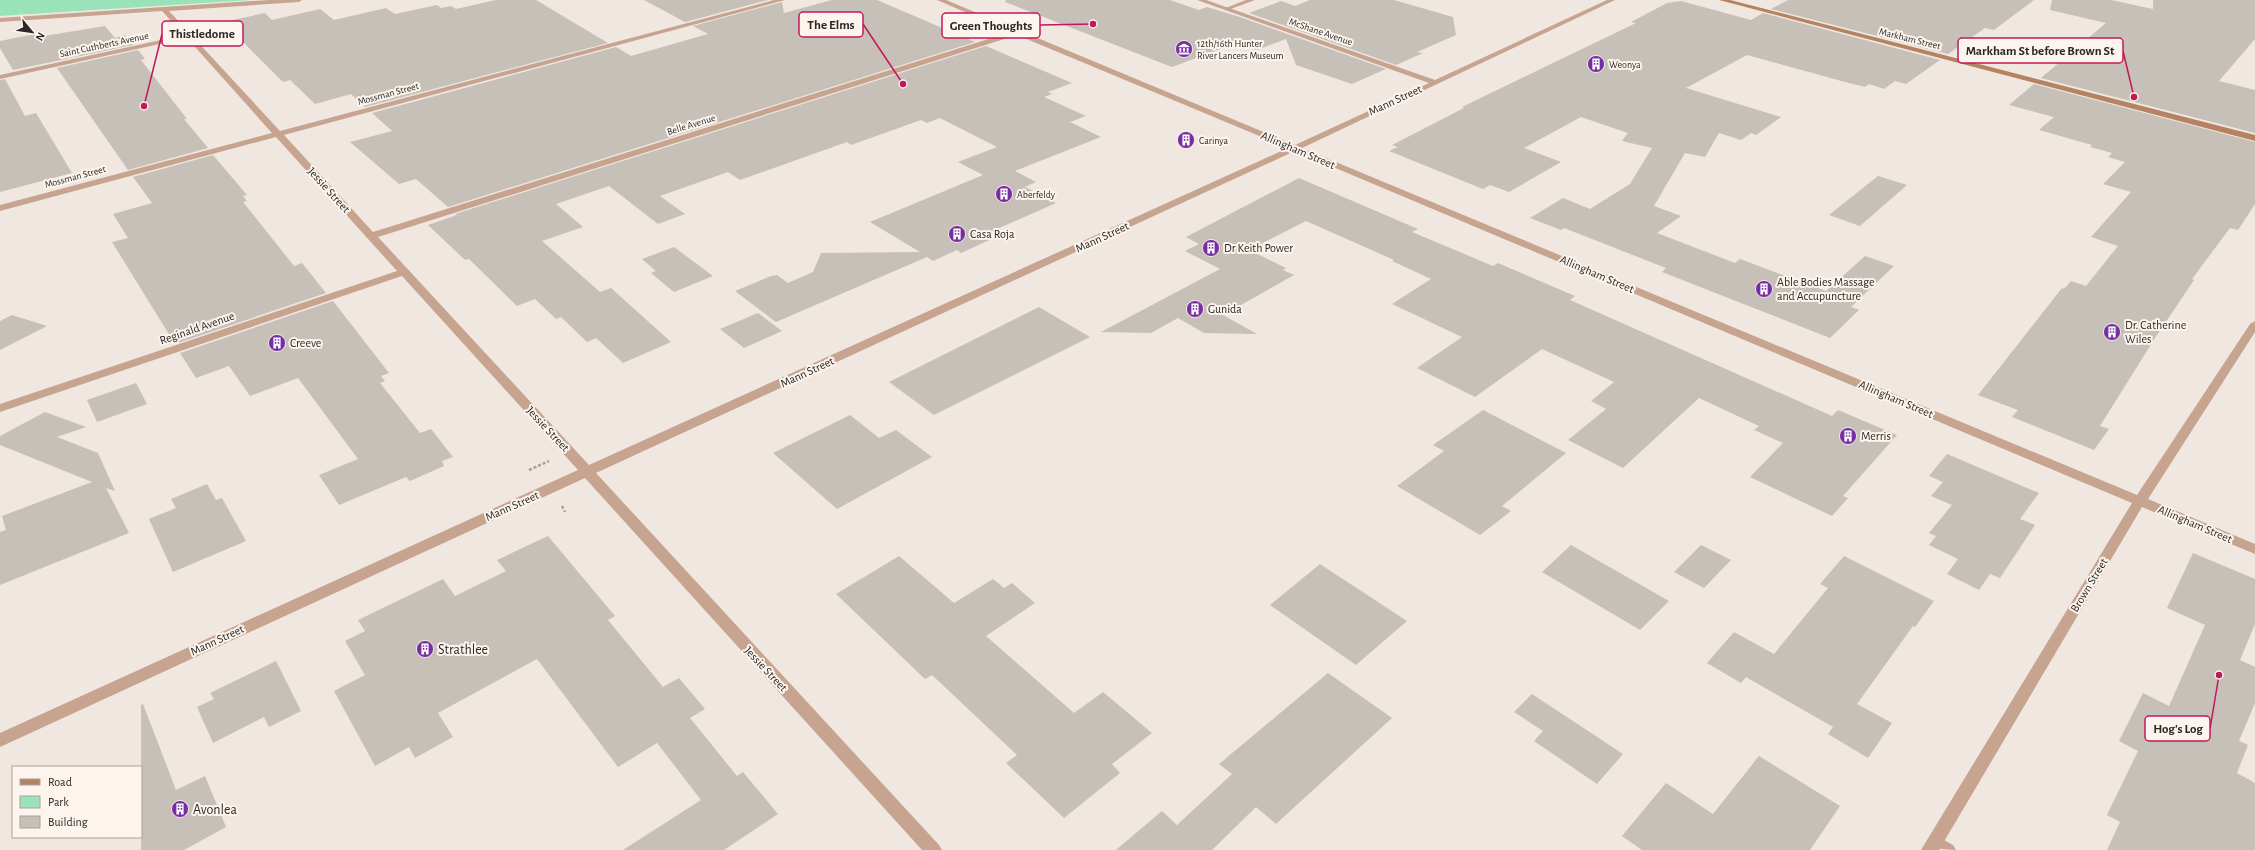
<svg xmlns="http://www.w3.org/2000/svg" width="2255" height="850" font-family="'Alegreya Sans',sans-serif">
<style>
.green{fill:#9ae3b8}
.building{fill:#c6c0b8}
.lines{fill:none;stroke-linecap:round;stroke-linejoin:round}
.path{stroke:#a6a09a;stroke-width:2.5;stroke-dasharray:3 2;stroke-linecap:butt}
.lane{fill:#c7a48f;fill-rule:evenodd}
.street{fill:#c7a48f;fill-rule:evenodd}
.secondary{fill:#b58262;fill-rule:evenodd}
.labels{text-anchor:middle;stroke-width:4;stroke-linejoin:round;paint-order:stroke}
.far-street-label{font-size:10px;fill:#2b2825;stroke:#fcf4ed}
.far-poi-label{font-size:10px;fill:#2b2825;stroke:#fcf4ed;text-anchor:start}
.street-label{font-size:12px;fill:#2b2825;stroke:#fcf4ed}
.poi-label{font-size:12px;fill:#2b2825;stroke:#fcf4ed;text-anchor:start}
.near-poi-label{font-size:14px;fill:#2b2825;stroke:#fcf4ed;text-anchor:start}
.leader{fill:none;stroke:#c2185b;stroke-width:1.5}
.callout-dot{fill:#c2185b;stroke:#fcf4ed;stroke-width:1.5}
.callout{fill:#fcf4ed;stroke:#c2185b;stroke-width:1.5}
.callout-label{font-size:13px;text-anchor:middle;font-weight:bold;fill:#2b2825}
</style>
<rect width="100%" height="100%" fill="#efe7e0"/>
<!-- green -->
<path class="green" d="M0,0H251L0,16Z"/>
<!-- building -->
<path class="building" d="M496,0H536L608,43L365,107L351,94L315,104L290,80L283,82L223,22L265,13L272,20L320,9L334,20L386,8L395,14L437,5L441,8L451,6L456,9Z
M644,0H768L685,22Z
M832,0H877L975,42L448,207L416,179L399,184L350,142L392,131L372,113L616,47L631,56L708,34L693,26L782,2L784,13Z
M1006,0H1170L1199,10L1207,7L1240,17L1386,69L1352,84L1296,65L1286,39L1257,50L1236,43L1172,67L1005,2Z
M1310,0H1394L1453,17L1456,35L1417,52L1423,53L1396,65L1249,13L1281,1L1295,6Z
M1788,0H2034L1994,30L1985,28L1948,54L1771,9Z
M2052,0H2111L2153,9V0H2255V39L2219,81L2255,90V133L2041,78L2106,23L2050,10Z
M1681,1L1751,20L1763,13L1940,60L1906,84L1895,81L1884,89L1869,84L1865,87L1845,82L1747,55L1686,88L1781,117L1756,135L1751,133L1741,140L1719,133L1705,157L1685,153L1654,206L1681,216L1657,233L1735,263L1740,259L1826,291L1865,256L1894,266L1851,307L1859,310L1830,338L1662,272L1666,268L1564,228L1561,230L1530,218L1563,198L1590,209L1630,184L1652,148L1622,141L1628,133L1581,117L1524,148L1561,162L1509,192L1490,185L1483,189L1389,151L1398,147L1392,145L1464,108L1462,107L1636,23L1631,22L1667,3Z
M105,26L115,38L125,35L133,45L13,70L0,48V41L35,34L38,37Z
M986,46L1072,83L1048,92L1052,94L1044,97L1086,116L1070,122L1101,137L1015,171L1036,182L1025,187L1056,203L986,234L994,238L961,253L957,250L933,261L927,257L776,322L735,291L771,276L777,275L788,283L813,272L821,253L920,252L870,222L983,175L958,162L997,147L940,118L927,123L921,120L851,145L847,142L740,180L728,172L660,196L685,214L658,224L609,186L556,204L583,227L542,241L600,292L611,288L671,342L623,363L596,338L587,342L561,317L556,319L535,299L517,306L469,259L465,260L428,225L457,215L455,214Z
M138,50L145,59L141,60L187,119H184L208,148L128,170L57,68Z
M5,79L25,116L36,113L72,173L0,192V80Z
M2034,84L2255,142V204L2238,230L2230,228L2192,279L2194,280L2155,338L2100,426L2109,429L2094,450L2012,417L2018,410L1978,395L2062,288L2064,289L2071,281L2086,286L2118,246L2091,237L2131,192L2103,184L2125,162L2108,157L2112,153L2090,147L2092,145L2039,130L2054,117L2009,105Z
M213,155L247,195L243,196L247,201L243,202L294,266L302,263L326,293L175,344L112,242L128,238L113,214L152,203L133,177Z
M1878,176L1907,185L1860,226L1829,215Z
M1299,178L1418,229L1412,232L1493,266L1498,263L1575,296L1570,300L1832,416L1838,410L1897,435L1843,496L1848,498L1832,516L1750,477L1783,443L1754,430L1759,426L1699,398L1623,468L1568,440L1606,409L1591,401L1614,382L1542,349L1475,397L1417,368L1462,337L1392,304L1431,279L1392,261L1394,260L1306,221L1249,250L1286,268L1283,270L1294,275L1223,315L1257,334L1204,333L1178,318L1151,333L1101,332L1220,269L1185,251L1199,244L1186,237Z
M674,247L713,276L674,292L651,273L656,271L642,259Z
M333,301L389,373L381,376L385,381L380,383L420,433L431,429L453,457L442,461L444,466L410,481L406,477L339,505L319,475L358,459L298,378L250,396L229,366L196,378L180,353Z
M1039,307L1090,337L934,415L889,382Z
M758,313L782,331L744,348L720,329Z
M12,315L47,326L0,350V321Z
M136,383L147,404L97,422L87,400Z
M1483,410L1566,453L1502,506L1511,511L1480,535L1397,486L1444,451L1433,445Z
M45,412L86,427L57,437L98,453L115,491L106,488L129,533L0,585V532L6,530L2,516L92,482L0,445V436Z
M850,415L879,438L896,430L932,457L837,509L773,453Z
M1947,454L2039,493L2020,519L2035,525L2000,578L1990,574L1979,590L1947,574L1958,559L1929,545L1936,536L1929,533L1952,505L1931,496L1943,482L1929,476Z
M207,484L216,500L222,498L246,541L173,572L149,519L176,508L171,499Z
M548,536L615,616L608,620L663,687L679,678L705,709L690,718L737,776L743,772L778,814L724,850H623L701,800L657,743L618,767L537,659L438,713L453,737L415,758L409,747L375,766L334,691L365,675L345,641L365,631L358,620L443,579L455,596L506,571L497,560Z
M1571,545L1669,601L1640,630L1542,572Z
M1701,545L1731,560L1704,588L1674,572Z
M2193,553L2255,579V624L2240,660L2255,667V703L2239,741L2248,745L2237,773L2255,783V850H2107L2120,822L2107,815L2138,751L2119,741L2143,693L2169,706L2205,625L2167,608Z
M899,556L954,603L993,579L1004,588L1012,583L1035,603L986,636L1074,713L1103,692L1152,733L1112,764L1120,773L1064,818L1006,763L1017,755L932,675L925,679L836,594Z
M1844,556L1934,601L1915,627L1913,626L1857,704L1892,723L1868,758L1828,734L1833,727L1746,677L1741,683L1707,663L1734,632L1774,654L1828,588L1820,584Z
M1320,564L1407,621L1356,665L1270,605Z
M276,661L301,711L269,727L264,717L213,743L197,707L214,699L210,693Z
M1328,673L1392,718L1276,824L1256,807L1212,850H1116L1162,811L1177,825L1232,774L1219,764Z
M1532,694L1623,754L1597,784L1534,741L1543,731L1514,712Z
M143,704L176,790L205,776L226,827L184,850H141V705Z
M1759,756L1840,806L1810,850H1642L1622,836L1666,783L1713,814Z"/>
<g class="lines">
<!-- path -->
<path class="path" d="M529,470L549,461
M562,506L565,512"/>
<!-- lane -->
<path class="lane" d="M1246,0H1255L1228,10L1223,9Z
M1935,835L1953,845L1956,850L1929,848L1926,843L1929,838Z"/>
<!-- street -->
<path class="street" d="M269,0H302L299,2L169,11L280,131L774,0H785L284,135L373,232L1011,32L937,0H946L1295,145L1429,83L1197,0H1206L1435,80L1607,0H1615L1302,148L2137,495L2250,324L2255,321V332L2148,499L2255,544V554L2142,507L1939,850H1921L2132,503L1295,151L596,473L939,845L942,850H922L585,478L0,747V733L578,470L402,276L0,412V404L397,271L276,137L0,211V205L272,133L187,38L0,79V75L184,35L162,11L0,22V18ZM1017,35L1288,148L589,465L378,237Z"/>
<!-- secondary -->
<path class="secondary" d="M1719,0H1730L2255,135V141Z"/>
</g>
<!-- icons -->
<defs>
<g id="museum-disc" transform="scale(0.9)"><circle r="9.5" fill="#762ea1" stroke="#fcf4ed"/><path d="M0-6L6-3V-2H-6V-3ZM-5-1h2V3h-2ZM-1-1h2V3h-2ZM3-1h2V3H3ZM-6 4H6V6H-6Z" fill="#fff"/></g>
<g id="building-disc" transform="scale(0.9)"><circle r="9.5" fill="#762ea1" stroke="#fcf4ed"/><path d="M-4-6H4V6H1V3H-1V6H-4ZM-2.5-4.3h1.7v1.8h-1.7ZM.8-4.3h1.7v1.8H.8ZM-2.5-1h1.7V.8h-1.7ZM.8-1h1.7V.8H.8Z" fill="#fff"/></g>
</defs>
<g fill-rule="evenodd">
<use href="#museum-disc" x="1184" y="49"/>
<use href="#building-disc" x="1596" y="64"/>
<use href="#building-disc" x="1186" y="140"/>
<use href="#building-disc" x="1004" y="194"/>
<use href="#building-disc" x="957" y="234"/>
<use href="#building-disc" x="1211" y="248"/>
<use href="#building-disc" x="1764" y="289"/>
<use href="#building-disc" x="1195" y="309"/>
<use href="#building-disc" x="2112" y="332"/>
<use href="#building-disc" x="277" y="343"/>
<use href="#building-disc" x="1848" y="436"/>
<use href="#building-disc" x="425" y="649"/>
<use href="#building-disc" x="180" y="809"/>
</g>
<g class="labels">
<!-- far-street labels -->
<g class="far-street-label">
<text transform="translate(1321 31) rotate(19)" y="4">McShane Avenue</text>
<text transform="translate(1910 38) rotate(14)" y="4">Markham Street</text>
<text transform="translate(104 44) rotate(-12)" y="4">Saint Cuthberts Avenue</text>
<text transform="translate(388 93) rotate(-15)" y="4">Mossman Street</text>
<text transform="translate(691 124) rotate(-17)" y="4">Belle Avenue</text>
<text transform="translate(75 176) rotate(-15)" y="4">Mossman Street</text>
</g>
<!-- far-poi labels -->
<g class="far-poi-label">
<text x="1197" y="47">12th/16th Hunter<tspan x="1197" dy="12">River Lancers Museum</tspan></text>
<text x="1609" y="68">Weonya</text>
<text x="1199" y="144">Carinya</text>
<text x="1017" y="198">Aberfeldy</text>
</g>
<!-- street labels -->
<g class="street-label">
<text transform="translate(1395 100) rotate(-25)" y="4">Mann Street</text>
<text transform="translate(1298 150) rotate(23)" y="4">Allingham Street</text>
<text transform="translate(329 190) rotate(48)" y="4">Jessie Street</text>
<text transform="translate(1102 237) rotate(-25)" y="4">Mann Street</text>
<text transform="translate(1597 274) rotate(23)" y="4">Allingham Street</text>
<text transform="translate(197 328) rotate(-19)" y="4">Reginald Avenue</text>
<text transform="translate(807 372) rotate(-25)" y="4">Mann Street</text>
<text transform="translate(1896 399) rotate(23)" y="4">Allingham Street</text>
<text transform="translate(548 429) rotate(47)" y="4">Jessie Street</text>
<text transform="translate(512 506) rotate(-24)" y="4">Mann Street</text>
<text transform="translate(2195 524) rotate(23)" y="4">Allingham Street</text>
<text transform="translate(2089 585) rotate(-59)" y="4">Brown Street</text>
<text transform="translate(217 640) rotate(-25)" y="4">Mann Street</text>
<text transform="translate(766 669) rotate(47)" y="4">Jessie Street</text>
</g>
<!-- poi labels -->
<g class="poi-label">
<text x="970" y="238">Casa Roja</text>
<text x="1224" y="252">Dr Keith Power</text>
<text x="1777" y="286">Able Bodies Massage<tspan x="1777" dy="14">and Accupuncture</tspan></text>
<text x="1208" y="313">Gunida</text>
<text x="2125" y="329">Dr. Catherine<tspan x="2125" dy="14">Wiles</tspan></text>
<text x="290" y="347">Creeve</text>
<text x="1861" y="440">Merris</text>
</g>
<!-- near-poi labels -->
<g class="near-poi-label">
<text x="438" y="654">Strathlee</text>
<text x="193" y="814">Avonlea</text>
</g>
</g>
<!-- callouts -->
<path class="leader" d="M903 84L863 24M1093 24L1040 25M144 106L162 34M2134 97L2123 51M2219 675L2210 729"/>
<g class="callout-dot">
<circle cx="903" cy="84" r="4"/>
<circle cx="1093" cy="24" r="4"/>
<circle cx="144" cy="106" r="4"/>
<circle cx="2134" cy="97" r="4"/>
<circle cx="2219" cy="675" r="4"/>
</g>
<g class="callout">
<rect x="799" y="12" width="64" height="25" rx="4"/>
<rect x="942" y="13" width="98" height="25" rx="4"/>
<rect x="162" y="21" width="81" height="25" rx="4"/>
<rect x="1958" y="38" width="165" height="25" rx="4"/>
<rect x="2145" y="716" width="65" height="25" rx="4"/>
</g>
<g class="callout-label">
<text x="831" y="29">The Elms</text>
<text x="991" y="30">Green Thoughts</text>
<text x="202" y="38">Thistledome</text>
<text x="2040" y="55">Markham St before Brown St</text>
<text x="2178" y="733">Hog's Log</text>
</g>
<!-- legend -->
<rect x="12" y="766" width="130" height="72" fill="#fcf4ed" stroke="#a8a29d"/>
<rect x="20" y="779" width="20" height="6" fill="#b58262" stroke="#a8a29d"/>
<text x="48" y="786" font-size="12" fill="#2b2825">Road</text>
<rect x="20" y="796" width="20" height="12" fill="#9ae3b8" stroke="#a8a29d"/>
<text x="48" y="806" font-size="12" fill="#2b2825">Park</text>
<rect x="20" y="816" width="20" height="12" fill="#c6c0b8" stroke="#a8a29d"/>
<text x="48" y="826" font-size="12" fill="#2b2825">Building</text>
<!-- north arrow -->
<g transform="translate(32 32) rotate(119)" stroke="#fcf4ed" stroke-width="3" paint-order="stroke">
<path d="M0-3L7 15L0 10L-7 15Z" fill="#2b2825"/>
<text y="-6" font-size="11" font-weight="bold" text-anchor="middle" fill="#2b2825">N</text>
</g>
</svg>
